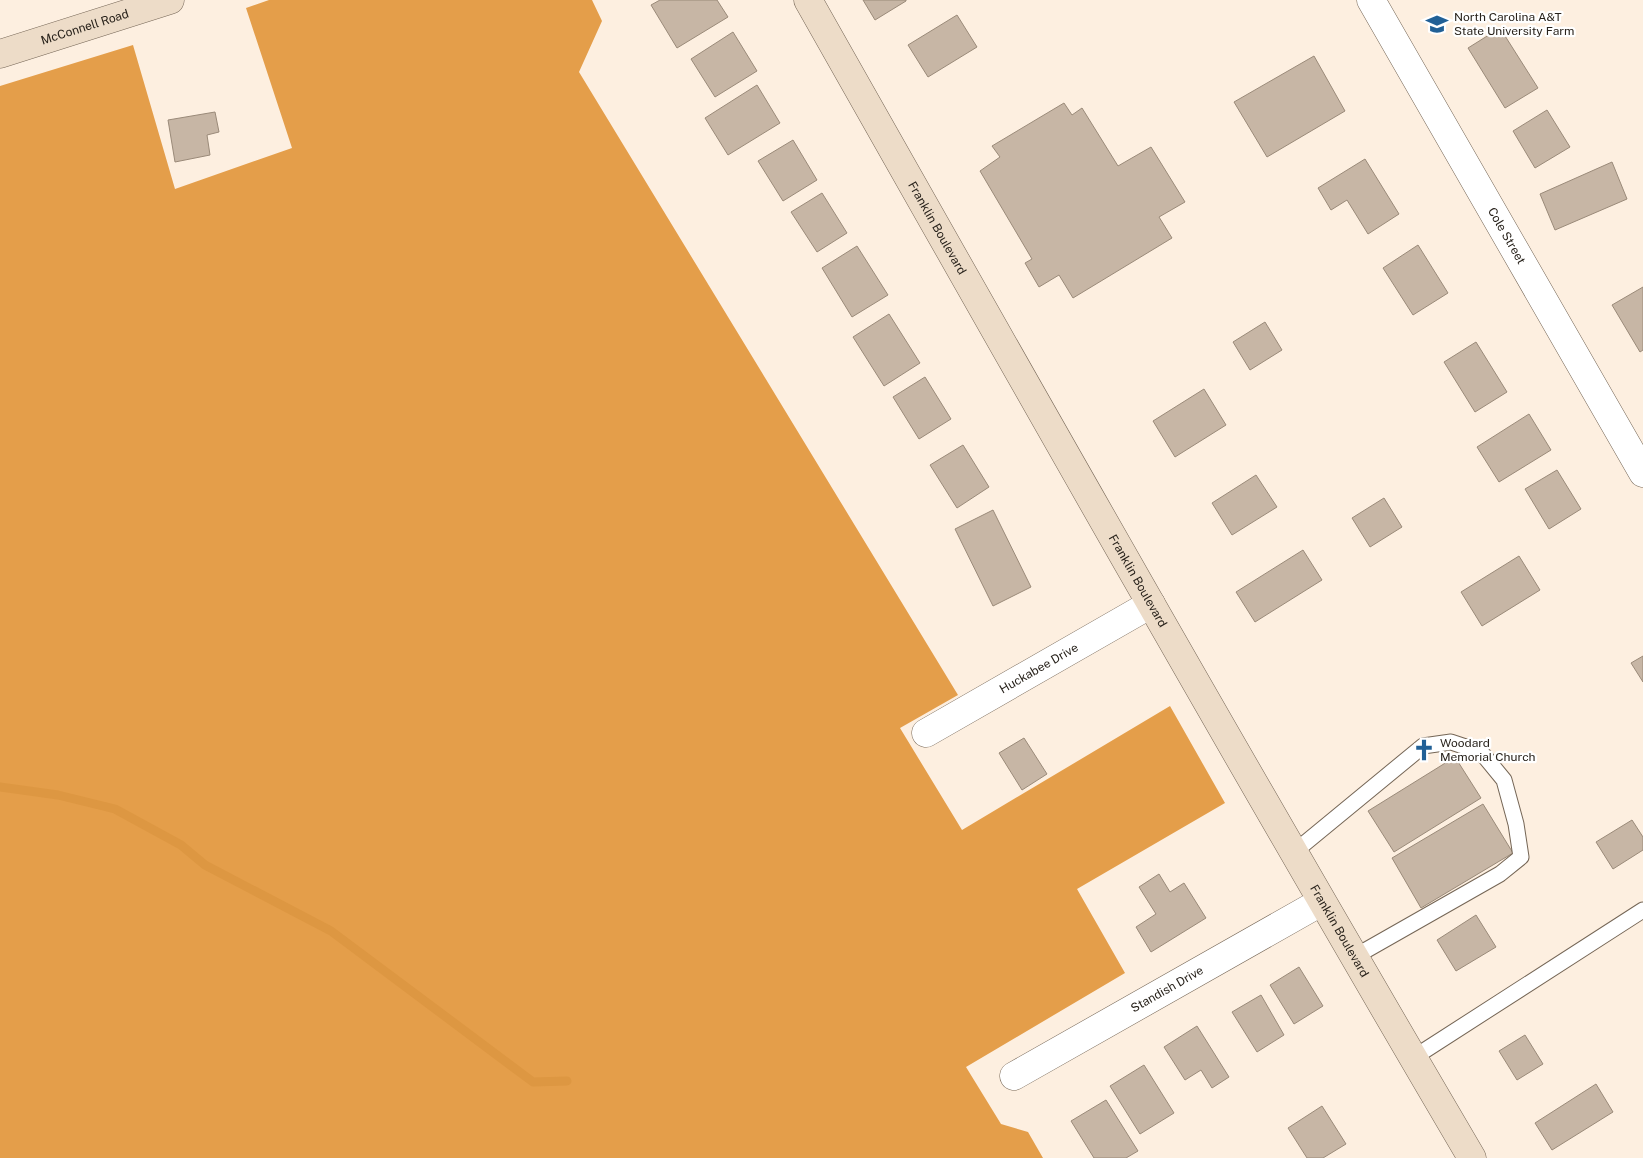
<svg xmlns="http://www.w3.org/2000/svg" width="1643" height="1158" font-family="'Public Sans',sans-serif">
<style>
.forest{fill:#e49e4a}
.lines{fill:none;stroke-linecap:round;stroke-linejoin:round}
.stream{stroke:#dd9742;stroke-width:9}
.building{fill:#c7b6a5;stroke:#9a8a79}
.lane-casing{stroke:#756656;stroke-width:17}
.street-casing{stroke:#756656;stroke-width:29}
.secondary-casing{stroke:#756656;stroke-width:29}
.lane{stroke:#fff;stroke-width:15}
.street{stroke:#fff;stroke-width:28}
.secondary{stroke:#eddcc8;stroke-width:28}
.labels{text-anchor:middle;stroke-width:4.5;stroke-linejoin:round;paint-order:stroke}
.poi-label{font-size:12px;fill:#28221b;stroke:#fff;text-anchor:start}
.street-label{font-size:12px;fill:#28221b;stroke:#fff}
</style>
<rect width="100%" height="100%" fill="#fdefe0"/>
<!-- forest -->
<path class="forest" d="M269,0H592L602,21L579,72L958,695L900,728L962,830L1170,706L1225,803L1077,889L1125,973L966,1067L1001,1124L1028,1132L1043,1158H0V86L133,45L175,189L292,148L246,8Z"/>
<g class="lines">
<!-- stream -->
<path class="stream" d="M0,787L58,795L115,809L181,845L205,865L331,931L533,1082L567,1081"/>
</g>
<!-- building -->
<path class="building" d="M660,0H717L728,17L677,48L651,5Z
M863,0H906V1L875,20Z
M957,15L977,47L928,77L908,45Z
M1500,28L1538,88L1505,108L1468,48Z
M733,32L757,71L715,97L691,59Z
M1314,56L1345,111L1267,157L1234,102Z
M757,85L780,123L728,155L705,118Z
M1064,103L1072,115L1082,108L1118,166L1151,147L1185,202L1159,217L1172,238L1073,298L1059,275L1039,287L1025,263L1032,259L980,171L1000,157L992,146Z
M1547,110L1570,147L1535,168L1513,131Z
M215,112L219,132L207,135L210,155L175,162L168,120Z
M793,140L817,180L783,201L758,161Z
M1365,159L1399,214L1368,234L1347,200L1331,210L1318,188Z
M1612,162L1627,199L1555,230L1540,194Z
M822,193L847,233L817,252L791,212Z
M1418,245L1448,293L1413,315L1383,268Z
M857,246L888,295L852,317L822,268Z
M1643,287V350L1640,352L1612,305Z
M889,314L920,363L884,386L853,337Z
M1265,322L1282,350L1250,370L1233,342Z
M1476,342L1507,392L1475,412L1444,362Z
M925,377L951,419L919,439L893,397Z
M1204,389L1226,425L1175,457L1153,421Z
M1529,414L1551,450L1499,482L1477,447Z
M963,445L989,487L957,508L930,465Z
M1557,470L1581,509L1549,529L1525,489Z
M1256,475L1277,507L1232,535L1212,503Z
M1384,498L1402,527L1370,547L1352,518Z
M993,510L1031,587L993,606L955,529Z
M1303,550L1322,580L1255,622L1236,592Z
M1519,556L1540,590L1482,626L1461,592Z
M1643,656V682L1631,663Z
M1024,738L1047,774L1022,790L999,753Z
M1455,757L1481,798L1394,852L1368,811Z
M1483,804L1513,853L1421,908L1392,858Z
M1632,820L1643,837V850L1613,869L1596,842Z
M1159,874L1170,892L1184,883L1206,918L1151,952L1136,927L1156,914L1139,887Z
M1476,915L1496,947L1456,971L1437,940Z
M1299,967L1323,1006L1294,1024L1270,985Z
M1261,995L1284,1035L1257,1052L1232,1012Z
M1197,1026L1229,1077L1212,1088L1201,1070L1185,1080L1164,1047Z
M1525,1035L1543,1064L1517,1080L1499,1051Z
M1144,1065L1174,1113L1140,1134L1110,1086Z
M1596,1084L1613,1112L1552,1150L1535,1123Z
M1106,1100L1138,1151L1126,1158H1094L1071,1121Z
M1322,1106L1346,1144L1323,1158H1307L1288,1128Z"/>
<g class="lines">
<!-- lane casing -->
<g class="lane-casing">
<path id="lane" d="M1293,853L1423,746L1451,742L1481,752L1504,780L1516,824L1521,857L1500,874L1354,957
M1413,1058L1643,910"/>
</g>
<!-- street casing -->
<g class="street-casing">
<g id="street">
<path id="s1" d="M1371,0L1643,473"/>
<path id="s2" d="M926,733L1151,604"/>
<path id="s3" d="M1014,1076L1321,902"/>
</g>
</g>
<!-- secondary casing -->
<g class="secondary-casing">
<g id="secondary">
<path id="s4" d="M808,0C1027,387 1246,774 1472,1158"/>
<path id="s5" d="M0,54L170,0"/>
</g>
</g>
<!-- lane -->
<use href="#lane" class="lane"/>
<!-- street -->
<use href="#street" class="street"/>
<!-- secondary -->
<use href="#secondary" class="secondary"/>
</g>
<!-- icons -->
<defs>
<g id="university-bare" transform="scale(1.725)"><path d="M0-5L7-2L0 1L-7-2ZM-4 1L0 2.5L4 1V4Q0 6-4 4Z" fill="#216096" stroke="#fff" stroke-width="2.5" paint-order="stroke"/></g>
<g id="church-bare" transform="scale(1.725)"><path d="M-1.2-6h2.4v3.5h3.3v2.4h-3.3V6h-2.4V-.1h-3.3v-2.4h3.3Z" fill="#216096" stroke="#fff" stroke-width="2.5" paint-order="stroke"/></g>
</defs>
<g fill-rule="evenodd">
<use href="#university-bare" x="1437" y="24"/>
<use href="#church-bare" x="1424" y="750"/>
</g>
<g class="labels">
<!-- poi labels -->
<g class="poi-label">
<text x="1454" y="21">North Carolina A&amp;T<tspan x="1454" dy="14">State University Farm</tspan></text>
<text x="1440" y="747">Woodard<tspan x="1440" dy="14">Memorial Church</tspan></text>
</g>
<!-- street labels -->
<g class="street-label">
<text dy="4" stroke="none"><textPath href="#s5" startOffset="89">McConnell Road</textPath></text>
<text dy="4" stroke="none"><textPath href="#s4" startOffset="262">Franklin Boulevard</textPath></text>
<text dy="4" stroke="none"><textPath href="#s1" startOffset="272">Cole Street</textPath></text>
<text dy="4" stroke="none"><textPath href="#s4" startOffset="668">Franklin Boulevard</textPath></text>
<text dy="4" stroke="none"><textPath href="#s2" startOffset="130">Huckabee Drive</textPath></text>
<text dy="4" stroke="none"><textPath href="#s4" startOffset="1072">Franklin Boulevard</textPath></text>
<text dy="4" stroke="none"><textPath href="#s3" startOffset="176">Standish Drive</textPath></text>
</g>
</g>
</svg>
